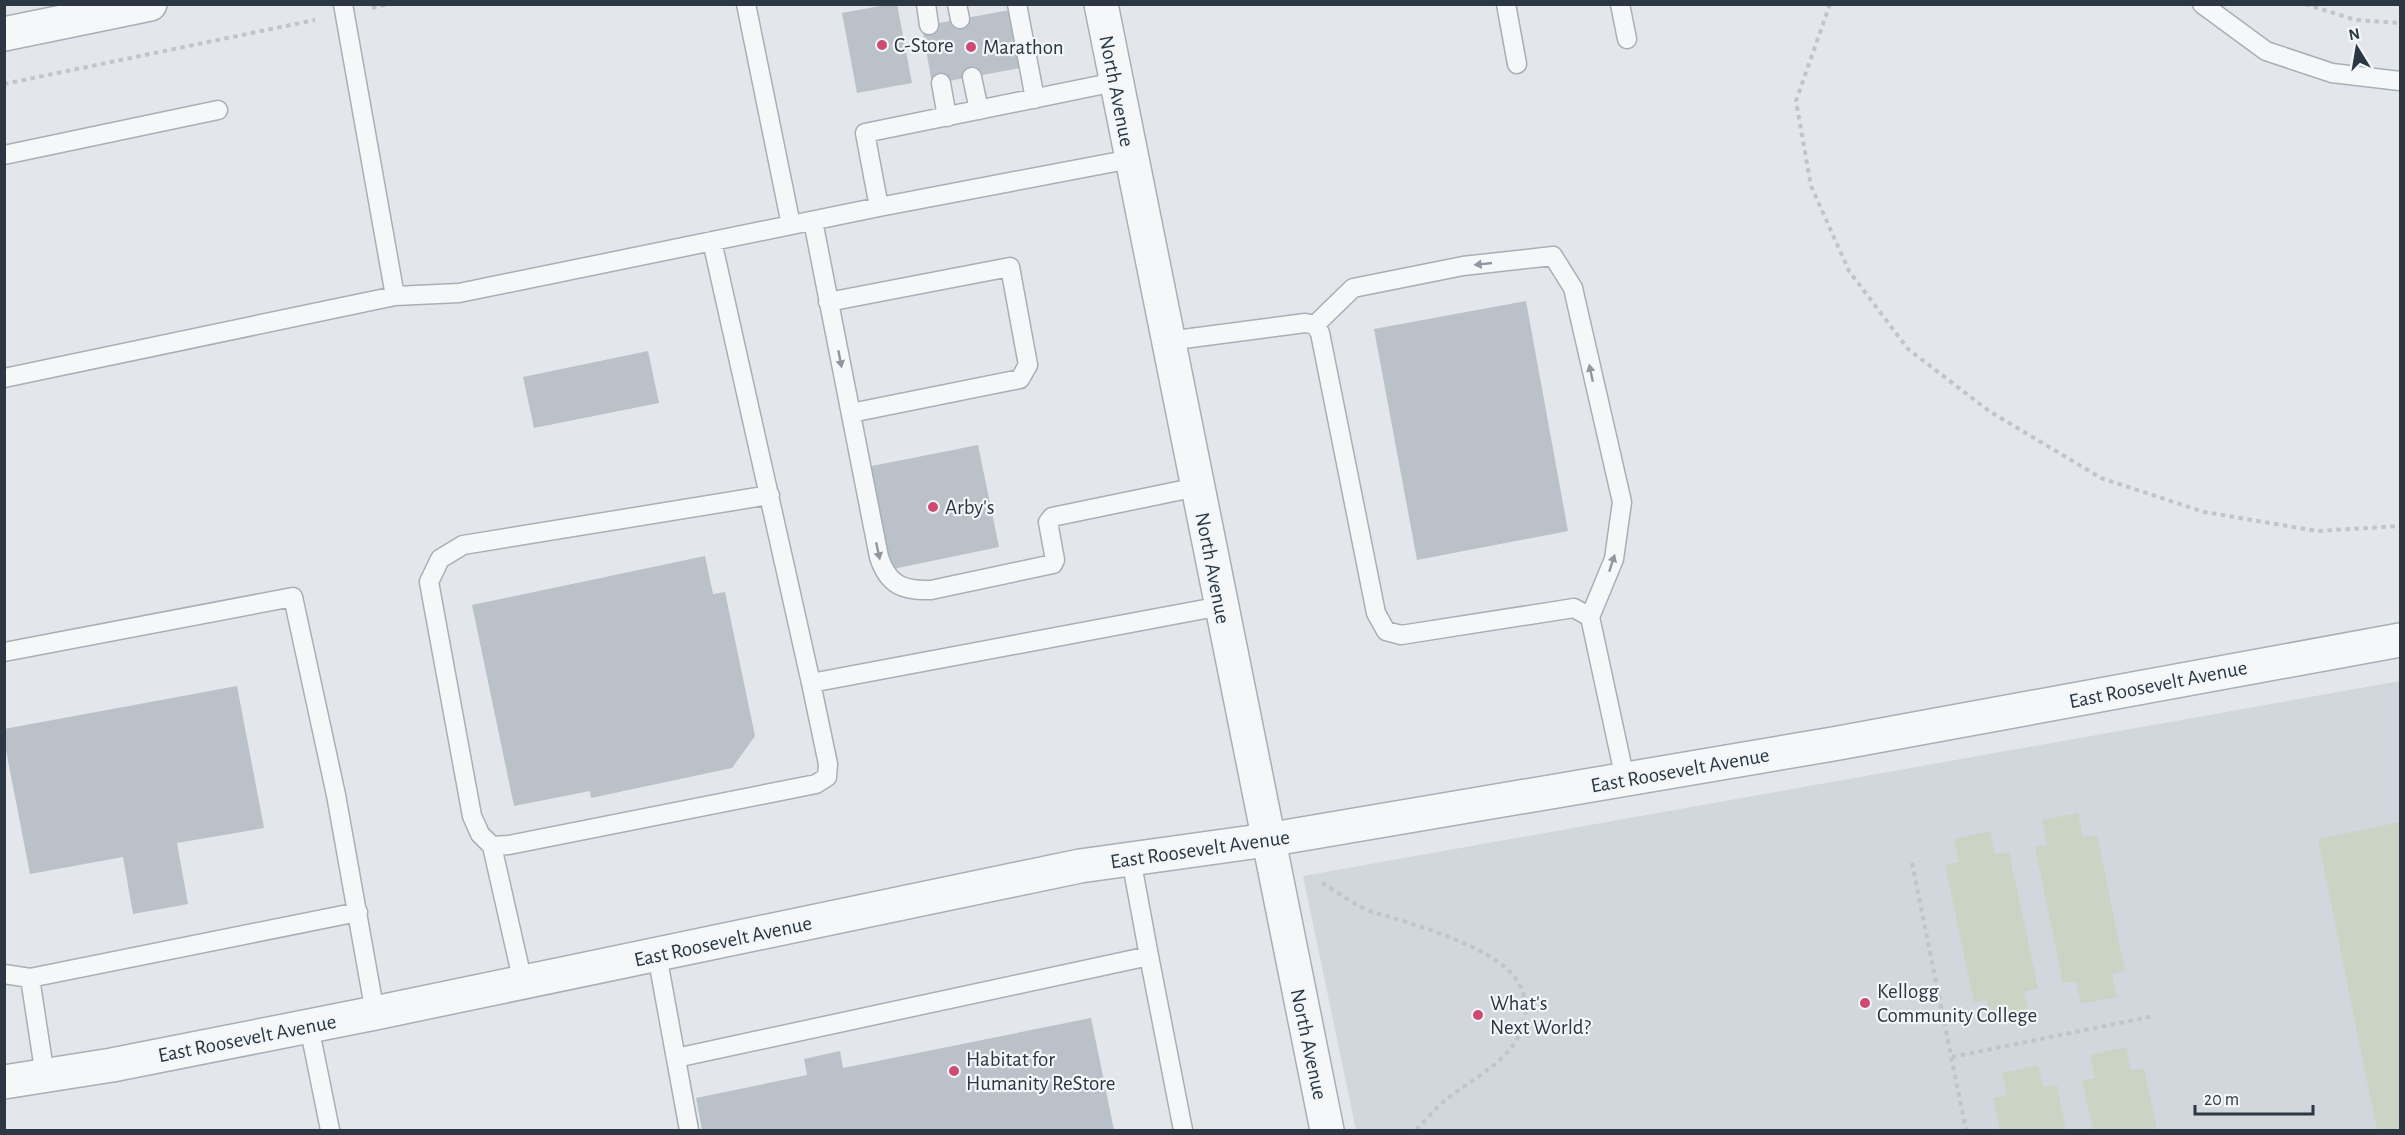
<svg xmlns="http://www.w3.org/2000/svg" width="2405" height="1135" font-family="'Alegreya Sans',sans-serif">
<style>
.built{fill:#d1d7dd}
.green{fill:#cbd4c4}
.building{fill:#bac1c8}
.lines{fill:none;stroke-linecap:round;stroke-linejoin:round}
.service-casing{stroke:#a8afb5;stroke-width:21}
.minor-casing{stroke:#a8afb5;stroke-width:36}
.tertiary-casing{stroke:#a8afb5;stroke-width:36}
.path{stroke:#c1c5ca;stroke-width:4;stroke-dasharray:4.5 4.5;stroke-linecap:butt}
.service{stroke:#f6f7f9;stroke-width:18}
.minor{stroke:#f6f7f9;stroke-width:33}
.tertiary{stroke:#f6f7f9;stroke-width:33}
.oneway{fill:#90979e}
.poi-dot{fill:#cd4b72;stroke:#f2f6f8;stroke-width:2}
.labels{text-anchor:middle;stroke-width:4.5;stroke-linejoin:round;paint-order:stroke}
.poi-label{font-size:21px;fill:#2b3743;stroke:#f2f6f8;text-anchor:start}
.street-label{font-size:21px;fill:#2b3743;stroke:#f2f6f8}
</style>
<rect width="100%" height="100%" fill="#e3e7eb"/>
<!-- built -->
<path class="built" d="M2400,681V1130H1356L1303,876Z"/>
<!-- green -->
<path class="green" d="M2078,813L2083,837L2097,835L2125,971L2112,974L2117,997L2081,1004L2076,981L2063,983L2035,847L2047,845L2042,820Z
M2400,822V1130H2377L2318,839Z
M1990,831L1995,854L2009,852L2038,988L2024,992L2029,1015L1992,1023L1987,1000L1974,1002L1945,865L1959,862L1954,839Z
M2126,1047L2131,1070L2144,1068L2157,1130H2093L2082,1081L2095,1078L2090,1055Z
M2038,1065L2043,1087L2057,1085L2066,1130H2000L1993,1098L2007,1095L2002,1073Z"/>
<!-- building -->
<path class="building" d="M891,4H897L912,83L857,93L842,13Z
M1010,10L1021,68L932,84L922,26Z
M1526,301L1568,531L1417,560L1374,329Z
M648,351L659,403L534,428L523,377Z
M978,445L999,547L888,570L867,467Z
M705,556L713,594L725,592L755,736L732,768L591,798L590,791L514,806L472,605Z
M237,686L264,828L177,843L188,904L133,914L123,857L30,874L4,740V729Z
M1091,1018L1114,1130H702L696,1098L807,1075L804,1059L840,1051L843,1068Z"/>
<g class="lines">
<!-- service casing -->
<g class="service-casing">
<path id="service" d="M343,4L395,296L459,293L879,207L1131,159
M746,4L791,225
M926,4L929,25
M957,4L960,19
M1017,4L1035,99
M1506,4L1517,64
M1620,4L1627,39
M2202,4L2266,51L2332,73L2400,81
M972,77L979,110
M941,83L947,117
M4,155L218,110
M879,207L865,133L1115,82
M813,221L879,557C888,585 903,591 931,590L1053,564L1055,560L1048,522L1052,517L1197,487
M712,241L811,683L1221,606
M828,302L1010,267L1028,365L1020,379L851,413
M1315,325L1353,288L1463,266L1553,256L1573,288L1622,502L1614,559L1590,617
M1168,341L1305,323L1315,325L1320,333L1376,613L1386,631L1401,635L1574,608L1590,617L1625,779
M4,378L395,296
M770,495L463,545L440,559L429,582L472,816L480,834L492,846L509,845L816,784L827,777L828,764L811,683
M4,652L293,597L336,795L375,1013
M492,846L523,983
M657,955L689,1130
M1149,956L1183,1130
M4,974L30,978L45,1076
M30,978L358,912
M309,1026L330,1130
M676,1058L1149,956L1131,859"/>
</g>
<!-- minor casing -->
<g class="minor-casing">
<path id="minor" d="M4,1082L112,1065L375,1013L1080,866L1267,840L1833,744L2400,640"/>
</g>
<!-- tertiary casing -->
<g class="tertiary-casing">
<path id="tertiary" d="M1101,4L1327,1130
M4,34L150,4"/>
</g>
<!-- path -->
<path class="path" d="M1830,4L1796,101L1811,186L1849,271L1908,349L1989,411L2101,478L2204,512L2317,531L2400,526
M2305,4L2356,20L2400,23
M372,8L388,4
M4,84L315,20
M1912,863L1966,1130
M1322,883C1338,892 1356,907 1373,912C1408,922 1481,944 1507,969C1528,988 1531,1015 1517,1039C1503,1064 1470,1081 1448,1098C1436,1107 1426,1120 1416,1130
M1952,1057L2154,1016"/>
<!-- service -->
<use href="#service" class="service"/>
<!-- minor -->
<use href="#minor" class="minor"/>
<!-- tertiary -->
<use href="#tertiary" class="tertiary"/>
</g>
<!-- one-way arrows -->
<defs><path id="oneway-solid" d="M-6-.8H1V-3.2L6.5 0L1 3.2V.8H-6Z" transform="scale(1.5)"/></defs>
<g class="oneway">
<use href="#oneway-solid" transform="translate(1483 264) rotate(174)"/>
<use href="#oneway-solid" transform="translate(840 359) rotate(79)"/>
<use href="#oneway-solid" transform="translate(1591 373) rotate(-102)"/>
<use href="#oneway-solid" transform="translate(878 551) rotate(78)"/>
<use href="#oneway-solid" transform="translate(1612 563) rotate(-72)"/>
</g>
<!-- markers -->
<g class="poi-dot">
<circle cx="882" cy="45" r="6"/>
<circle cx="971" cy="47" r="6"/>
<circle cx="933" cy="507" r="6"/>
<circle cx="1865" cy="1003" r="6"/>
<circle cx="1478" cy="1015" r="6"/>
<circle cx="954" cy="1071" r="6"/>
</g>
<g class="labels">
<!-- poi labels -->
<g class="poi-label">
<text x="894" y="52">C-Store</text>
<text x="983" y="54">Marathon</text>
<text x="945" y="514">Arby's</text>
<text x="1877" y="998">Kellogg<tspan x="1877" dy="24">Community College</tspan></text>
<text x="1490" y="1010">What's<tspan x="1490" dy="24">Next World?</tspan></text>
<text x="966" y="1066">Habitat for<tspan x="966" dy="24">Humanity ReStore</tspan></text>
</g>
<!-- street labels -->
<g class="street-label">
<text transform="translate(1117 91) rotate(79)" y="7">North Avenue</text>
<text transform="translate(1213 568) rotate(79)" y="7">North Avenue</text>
<text transform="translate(2158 684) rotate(-11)" y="7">East Roosevelt Avenue</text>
<text transform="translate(1680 770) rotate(-10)" y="7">East Roosevelt Avenue</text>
<text transform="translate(1200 849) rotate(-8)" y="7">East Roosevelt Avenue</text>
<text transform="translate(723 941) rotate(-12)" y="7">East Roosevelt Avenue</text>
<text transform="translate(247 1038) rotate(-11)" y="7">East Roosevelt Avenue</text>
<text transform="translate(1309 1044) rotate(78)" y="7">North Avenue</text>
</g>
</g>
<!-- border -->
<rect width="2405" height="1135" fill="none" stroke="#2b3743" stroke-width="12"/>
<!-- north arrow -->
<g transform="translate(2357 48) rotate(349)" stroke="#f2f6f8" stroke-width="4.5" paint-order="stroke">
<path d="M0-4.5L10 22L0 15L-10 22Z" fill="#2b3743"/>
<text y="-9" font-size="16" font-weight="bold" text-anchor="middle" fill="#2b3743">N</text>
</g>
<!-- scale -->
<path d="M2195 1105v9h118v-9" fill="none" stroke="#2b3743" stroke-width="3"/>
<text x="2204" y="1105" font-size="18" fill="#2b3743" stroke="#f2f6f8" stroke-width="4.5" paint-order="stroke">20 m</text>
</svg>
